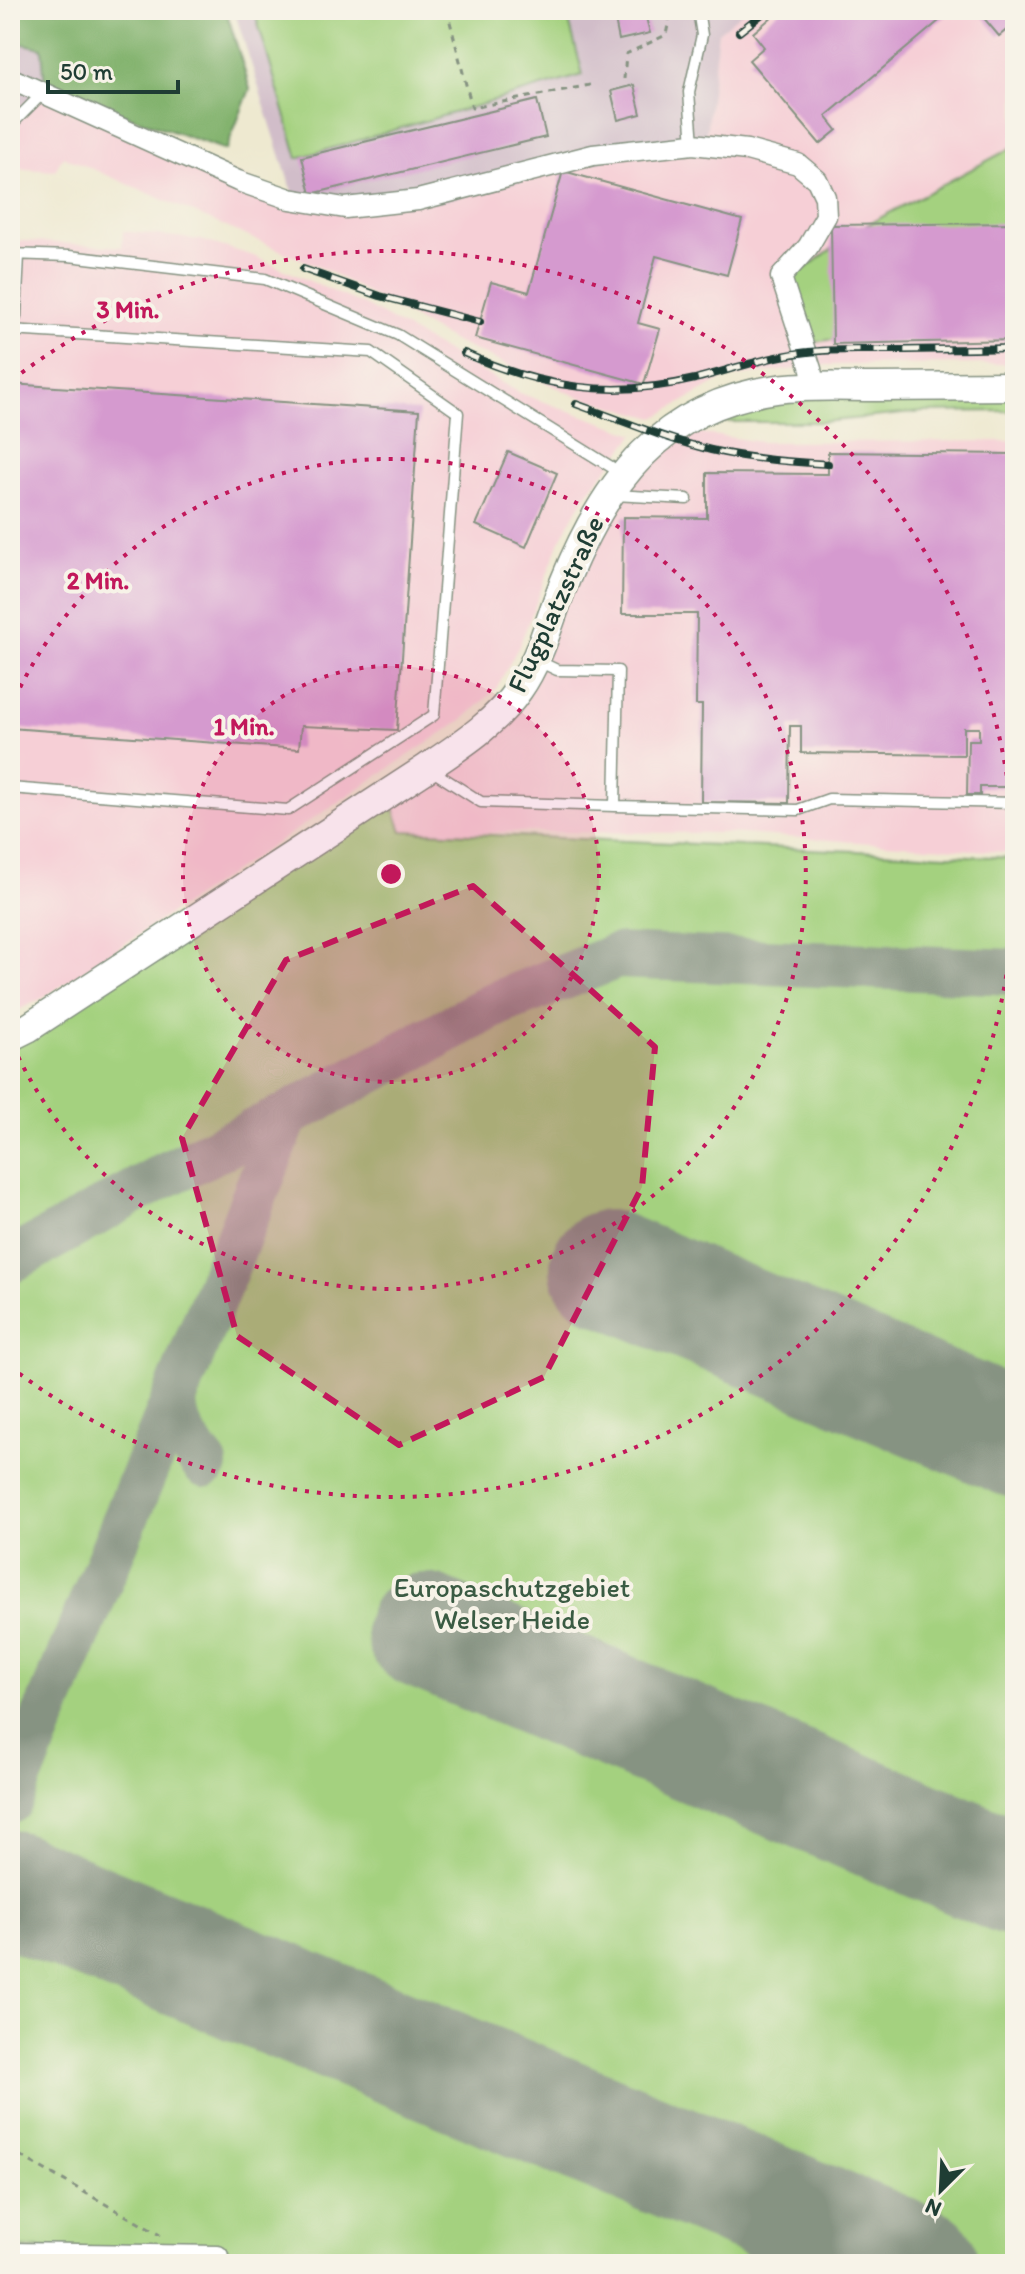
<svg xmlns="http://www.w3.org/2000/svg" width="1025" height="2274" font-family="Itim,sans-serif">
<style>
.built{fill:#f6cfd6}
.industrial{fill:#d1bdc9}
.green{fill:#a4d17f;stroke:#62875a;stroke-width:2}
.forest{fill:#83b36e;stroke:#517851;stroke-width:2}
.lines{fill:none;stroke-linecap:round;stroke-linejoin:round}
.taxiway{stroke:#869382;stroke-width:46}
.runway{stroke:#869382;stroke-width:116}
.building{fill:#d59acf}
.lane-casing{stroke:#869382;stroke-width:13}
.street-casing{stroke:#869382;stroke-width:23}
.secondary-casing{stroke:#869382;stroke-width:31}
.path{stroke:#869382;stroke-width:3;stroke-dasharray:6 6;stroke-linecap:butt}
.lane{stroke:#fff;stroke-width:10}
.street{stroke:#fff;stroke-width:20}
.secondary{stroke:#fff;stroke-width:28}
.rail-casing{stroke:#1f3d34;stroke-width:8}
.rail{stroke:#f7f3e8;stroke-width:5;stroke-dasharray:15;stroke-linecap:butt}
.marked{fill:#c2185b;fill-opacity:0.2;stroke:#c2185b;stroke-width:6;stroke-dasharray:16 10;stroke-linejoin:round}
.ring{fill:none;stroke:#c2185b;stroke-width:4;stroke-dasharray:4 8}
.labels{text-anchor:middle;stroke-width:8;stroke-linejoin:round;paint-order:stroke}
.street-label{font-size:28px;fill:#1f3d34;stroke:#f7f3e8}
.park-label{font-size:28px;fill:#3a5b43;stroke:#f7f3e8}
.centre{fill:#c2185b;stroke:#f7f3e8;stroke-width:4}
.ring-label{font-size:24px;text-anchor:middle;font-weight:bold;fill:#c2185b;stroke:#f7f3e8;stroke-width:8;stroke-linejoin:round;paint-order:stroke}
</style>
<rect width="100%" height="100%" fill="#f7f3e8"/>
<filter id="ink" filterUnits="userSpaceOnUse"><feTurbulence type="fractalNoise" baseFrequency=".0125" numOctaves="2"/><feDisplacementMap in="SourceGraphic" scale="16" xChannelSelector="R" yChannelSelector="G"/><feConvolveMatrix kernelMatrix="1 2 1 2 8 2 1 2 1" color-interpolation-filters="sRGB"/></filter>
<filter id="wash" filterUnits="userSpaceOnUse"><feTurbulence type="fractalNoise" baseFrequency=".006" numOctaves="4" result="noise"/><feDisplacementMap in="SourceGraphic" scale="32" xChannelSelector="R" yChannelSelector="G"/><feGaussianBlur stdDeviation="1.8" result="paint"/><feColorMatrix in="noise" values="0 0 0 0 0 0 0 0 0 0 0 0 0 0 0 0 0 1.4 0 .05"/><feComposite in="paint" operator="in"/></filter>
<g filter="url(#wash)">
<rect width="100%" height="100%" fill="#eee9d0"/>
<!-- built -->
<path class="built" d="M745,10H1015V364L827,365L725,378L655,418L576,396L453,341L330,272L63,156L55,171L10,168V114L45,87L290,199L616,157L704,151L718,32Z
M123,231L201,240L251,255L366,306L522,394L635,434L585,496L560,541L520,644L496,689L465,718L43,998L10,1014V240L122,247Z
M691,432L762,442L1015,441V853L728,833L512,832L403,836L391,800L444,775L509,719L588,551L632,475Z"/>
<!-- industrial -->
<path class="industrial" d="M234,10H745L718,32L704,151L616,157L440,202L294,198Z
M10,41L42,48L45,87L10,114Z"/>
<!-- green -->
<path class="green" d="M254,10H566L583,75L298,158Z
M1015,146V336L828,340L809,343L790,280L857,230Z
M1015,396V411L923,412L822,422H706L744,408L787,397Z
M391,800L402,831L1015,858V2264H248L220,2252L10,2248V1049Z"/>
<!-- forest -->
<path class="forest" d="M10,10H226L250,89L226,150L45,87L42,48L10,41Z"/>
<g class="lines">
<!-- taxiway -->
<path class="taxiway" d="M10,1261L161,1177L286,1116
M174,1400C175,1431 187,1442 205,1465
M10,1801L174,1400L286,1116L498,1003L617,956L1015,972"/>
<!-- runway -->
<path class="runway" d="M608,1268L1015,1439
M424,1631L1015,1879
M10,1888L920,2264"/>
</g>
<g id="blocks">
<!-- building -->
<path class="building" d="M613,10H644L650,33L619,40Z
M780,10H952L826,116L837,130L820,144L749,60L764,47L753,33Z
M977,10H1015V23L999,36Z
M634,85L641,114L618,120L611,91Z
M537,100L546,137L311,194L302,157Z
M563,171L742,220L727,275L656,256L638,323L660,329L644,384L475,338L491,282L529,292Z
M1015,223V340L833,344L831,225Z
M10,384L419,411L397,730L301,726L299,749L10,728Z
M508,452L557,473L526,547L476,525Z
M828,452L1015,454V733H1011V787H980V795H967L968,740H979V728H964V755L801,753V726H790L789,803L701,802L702,705H696L697,614H622L623,517L707,518V473L828,474Z"/>
</g>
</g>
<g filter="url(#ink)">
<use href="#blocks" fill-opacity="0" stroke="#869382" stroke-width="2"/>
<g class="lines">
<!-- lane casing -->
<g class="lane-casing">
<path id="lane" d="M10,126L43,93
M693,144L689,92L702,35L698,10
M10,254L69,256L265,279L398,335L621,473
M10,317H16L19,255
M10,330L371,352L458,413L434,715L288,810L10,788
M614,495L687,499
M431,770L481,802L615,806L618,671L557,670L536,660
M615,806L798,810L829,799L1015,803"/>
</g>
<!-- street casing -->
<g class="street-casing">
<path id="street" d="M10,78L238,181L290,199L345,208L418,200L593,155L693,144L747,150L798,164L817,180L825,197L826,216L808,247L781,277L811,369L814,387
M10,2253L218,2256V2264"/>
</g>
<!-- secondary casing -->
<g class="secondary-casing">
<path id="secondary" d="M10,1037L28,1028L427,768C461,745 496,723 519,689C541,658 550,617 564,583C605,481 662,405 777,389C809,385 843,387 875,387C922,387 968,386 1015,386"/>
</g>
<!-- path -->
<path class="path" d="M447,10L472,108L590,85
M624,79L626,54L666,35L671,10
M10,2150L160,2235"/>
<!-- lane -->
<use href="#lane" class="lane"/>
<!-- street -->
<use href="#street" class="street"/>
<!-- secondary -->
<use href="#secondary" class="secondary"/>
<!-- rail casing -->
<g class="rail-casing">
<path id="rail" d="M739,32L767,10
M303,269L380,296L480,322
M464,353C542,388 611,399 695,379C733,369 769,356 808,352C832,349 857,350 881,350C925,350 970,349 1015,348
M576,404C621,420 665,439 711,450C749,459 789,462 828,464"/>
</g>
<!-- rail -->
<use href="#rail" class="rail"/>
</g>
</g>
<!-- marked area -->
<path class="marked" d="M473,886L655,1047L642,1187L544,1377L399,1445L237,1336L182,1138L286,960Z"/>
<!-- distance rings -->
<circle cx="391" cy="874" r="208" fill="#c2185b" fill-opacity=".12"/>
<g class="ring">
<circle cx="391" cy="874" r="208"/>
<path d="M10 709A415 415 0 1 1 10 1039"/>
<path d="M12 380A623 623 0 1 1 12 1368"/>
</g>
<g class="labels">
<!-- street labels -->
<g class="street-label">
<text transform="translate(555 604) rotate(-65)" y="10">Flugplatzstraße</text>
</g>
<!-- park labels -->
<g class="park-label">
<text x="512" y="1597">Europaschutzgebiet<tspan x="512" dy="32">Welser Heide</tspan></text>
</g>
</g>
<circle cx="391" cy="874" r="12" class="centre"/>
<g class="ring-label">
<text x="128" y="318">3 Min.</text>
<text x="98" y="589">2 Min.</text>
<text x="244" y="735">1 Min.</text>
</g>
<!-- margin -->
<rect width="1025" height="2274" fill="none" stroke="#f7f3e8" stroke-width="40"/>
<!-- north arrow -->
<g transform="translate(941 2190) rotate(204)" stroke="#f7f3e8" stroke-width="6" paint-order="stroke">
<path d="M0-6L14 30L0 20L-14 30Z" fill="#1f3d34"/>
<text y="-12" font-size="22" font-weight="bold" text-anchor="middle" fill="#1f3d34">N</text>
</g>
<!-- scale -->
<path d="M48 80v12h130v-12" fill="none" stroke="#1f3d34" stroke-width="4"/>
<text x="60" y="80" font-size="24" fill="#1f3d34" stroke="#f7f3e8" stroke-width="6" paint-order="stroke">50 m</text>
</svg>
